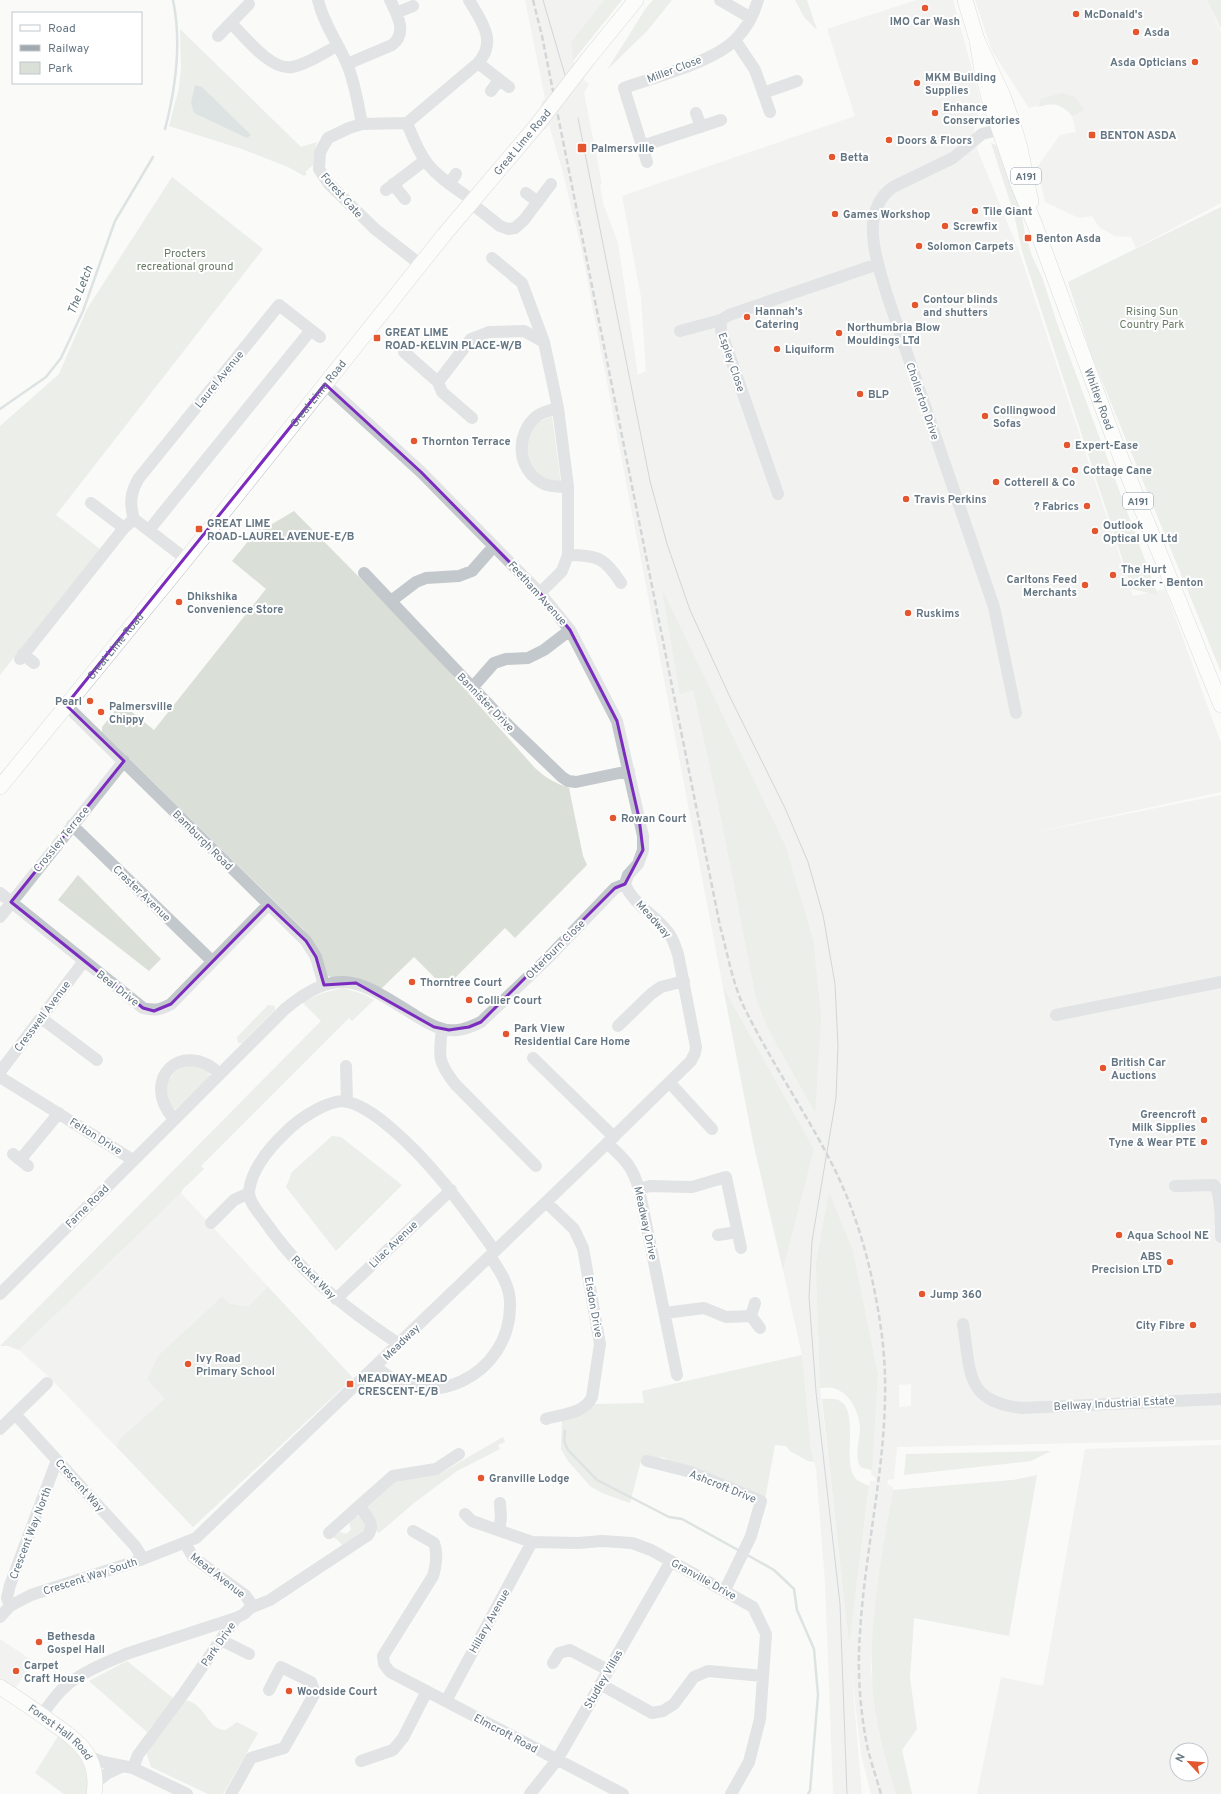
<svg xmlns="http://www.w3.org/2000/svg" width="1221" height="1794" font-family="Overpass,sans-serif">
<style>
.built{fill:#e8e9e9;fill-rule:evenodd}
.green{fill:#dadfd7}
.water{fill:#bbc7cb}
.lines{fill:none;stroke-linecap:round;stroke-linejoin:round}
.stream{stroke:#bbc7cb;stroke-width:2.5}
.major-casing{stroke:#b5babe;stroke-width:16}
.minor{stroke:#c3c8cc;stroke-width:12}
.major{stroke:#fff;stroke-width:15}
.tram{stroke:#a2aab0;stroke-width:1}
.rail{stroke:#a2aab0;stroke-width:2.5;stroke-dasharray:6 3;stroke-linecap:butt}
.major-bridge-casing{stroke:#b5babe;stroke-width:16;stroke-linecap:butt}
.major-bridge{stroke:#fff;stroke-width:15}
.marked{fill:none;stroke:#7b2cbf;stroke-width:3;stroke-linejoin:round}
.poi-dot{fill:#e4572e;stroke:#fff;stroke-width:1.5}
.labels{text-anchor:middle;stroke-width:4;stroke-linejoin:round;paint-order:stroke}
.shield{fill:#fff;stroke:#939fa8;stroke-width:1}
.shield-label{font-size:10px;font-weight:bold;fill:#657683}
.poi-label{font-size:11px;font-weight:bold;fill:#657683;stroke:#fff;text-anchor:start}
.street-label{font-size:11px;fill:#657683;stroke:#fff}
.park-label{font-size:11px;fill:#687a64;stroke:#fff}
.water-label{font-size:12px;font-style:italic;fill:#60757c;stroke:#fff}
</style>
<rect width="100%" height="100%" fill="#fafaf8"/>
<!-- built -->
<path class="built" d="M525,0H604L571,42L573,61L585,81L589,84L584,93L602,184L600,185L603,203L618,243L638,375L646,371L641,297L622,196L855,116L827,29L916,0H953L981,102L974,129L977,149L1019,251L1133,596L1165,589L1221,743V792L1017,836L1221,795V1440L897,1447L894,1479L888,1480L887,1484L893,1487V1490L877,1590L871,1670L875,1701L882,1741L896,1794H871L861,1754L851,1667L862,1794H833L825,1582L816,1469L811,1450L802,1355L783,1270L814,1149L723,987L581,247L562,169L549,125L545,130L541,103L545,98ZM662,591L786,847L813,939L814,1112L768,1029L756,999L721,819L693,690ZM853,1251L878,1374L871,1475L876,1478L875,1481H870L849,1640L820,1388ZM911,1384V1406L899,1407V1385Z
M975,0H1207L1221,32V203L1136,248L1131,237L1115,236L1099,227L1092,216L1079,218L1045,202L1037,167L1060,135L1076,132L1072,116L1068,111L1056,104H1045L1029,108L992,51Z
M181,1193L353,1378L193,1527L51,1379L19,1350Z
M1221,1445V1794H977L1001,1677L1043,1686L1085,1449ZM1177,1750H1201V1774H1177Z
M0,1639L33,1661L10,1697L0,1691Z"/>
<!-- green -->
<path class="green" d="M604,0H622L573,61L571,42Z
M653,0H672L647,31L607,70L646,8Z
M795,0H807L817,30L804,17Z
M1207,0H1221V29Z
M180,29L301,147L317,142L315,147L313,165L305,172L307,174L304,176L288,167L242,149L169,126L179,88L181,69Z
M1062,93L1075,97L1084,110L1072,116C1063,105 1053,101 1039,107L1041,99Z
M991,143L996,145L1000,151L1022,216L1025,234L1032,256L1042,277L1057,323L1158,595L1132,589L1022,251L1014,214Z
M172,177L263,249L56,515L100,549L0,675V426L59,374L87,309Z
M1221,207V672L1091,354L1068,282Z
M552,416L561,484L545,481L532,471L526,455L528,437L535,424Z
M294,511L420,639L535,768C546,778 555,783 569,788L583,856L587,865L515,938L505,928L445,988L414,957L381,989L363,980L332,978L325,974L318,953L303,929L102,732V727L121,703L154,730L266,589L232,561L258,529L262,530Z
M662,589L786,847L813,939L821,1016L815,1113L768,1029L756,999L721,819L693,690L680,694Z
M78,875L161,959L149,971L58,900Z
M723,987L814,1149L783,1270L753,1142Z
M343,988L363,994L374,1000L352,1021L349,1018L201,1166L204,1169L183,1189L181,1193L19,1350L8,1346H0L321,1021L302,1002L323,993Z
M268,1005L275,1006V1010L242,1043H238L237,1037Z
M194,1065L208,1071L210,1076L176,1109L171,1108L166,1088L167,1082L175,1072L182,1067Z
M332,1136L341,1137L402,1185L336,1251L286,1187L292,1172Z
M829,1193L853,1251L878,1374L872,1470C868,1469 863,1469 860,1466C854,1457 860,1439 860,1429C860,1413 850,1392 833,1388C829,1387 824,1388 820,1388L816,1263Z
M268,1287L353,1378L193,1527L117,1447L119,1440L165,1399L147,1379L159,1355L222,1297L230,1304L248,1307Z
M802,1355L811,1450L814,1462L808,1461L790,1451L786,1446L775,1445L765,1499L668,1462L665,1458L661,1457L658,1460L642,1457L630,1503L602,1493L590,1486L568,1461L561,1449L562,1420L594,1404L644,1403L642,1391Z
M822,1399C827,1399 835,1398 840,1401C860,1412 841,1465 856,1479C859,1482 865,1484 869,1486L849,1643Z
M503,1437L505,1442L498,1445L500,1449L457,1471L414,1503L379,1533C372,1529 365,1513 367,1505L396,1479L441,1473Z
M1051,1451L1031,1461L904,1475L906,1454Z
M1037,1475L1009,1636L914,1618L910,1678L917,1729L902,1750L912,1794H896C884,1754 872,1711 872,1669C871,1609 883,1549 893,1490L1013,1480Z
M357,1516L362,1517L365,1522L366,1529L342,1545L338,1540L333,1537L340,1532L346,1534L351,1530L349,1522L353,1517Z
M127,1661L174,1699L147,1732L89,1681Z
M185,1700C207,1704 206,1730 226,1730L237,1722L258,1733L223,1794H208L151,1767L147,1755L148,1749Z
M60,1733C78,1753 90,1766 87,1794H64L35,1773Z"/>
<!-- water -->
<path class="water" d="M195,85L202,87L251,135L247,138L194,113L191,103Z"/>
<g class="lines">
<!-- stream -->
<path class="stream" d="M165,129C176,87 182,43 173,0
M0,409L46,377L61,358L83,311L115,221L153,157
M565,1431L564,1441L568,1450L597,1480L669,1517L682,1519L738,1550
M749,1556L774,1570L794,1589L797,1610L814,1649L818,1695L810,1791L808,1794"/>
<!-- major casing -->
<g class="major-casing">
<g id="major">
<path d="M965,0L977,40L1003,96L1012,121L1020,148L1031,202"/>
<path id="s1" d="M977,40L982,71L991,105L1018,184L1035,225L1121,458L1221,705"/>
<path d="M588,59L636,0"/>
<path id="s2" d="M0,787L186,559L444,235L537,125"/>
<path id="s3" d="M0,1687C17,1698 34,1709 51,1722C78,1741 100,1756 94,1794"/>
</g>
</g>
<!-- minor -->
<path class="minor" d="M318,0C324,25 337,41 347,64C355,83 358,104 362,124
M720,0L751,18
M396,13L413,6
M231,23C245,37 271,71 292,67C308,64 323,53 337,46
M218,36L249,4
M735,40L755,70L770,112
M478,63L509,87
M347,64L392,45C408,33 397,14 390,0
M491,91L499,80
M763,93L797,81
M696,113L701,127
M407,123C423,164 429,170 465,195
M1008,127L982,134L953,158L893,187C858,212 877,261 887,295L994,607L1016,713
M642,146L721,120
M647,162L624,88C655,77 713,62 735,40C746,29 754,14 758,0
M393,184L405,199
M449,184L456,174
M386,190L424,161
M526,193L538,202
M471,203L500,226L508,229L515,228L524,220L551,184
M492,258L522,283L544,342L558,408L568,487V555L562,571L540,593
M421,265L375,229L329,184L319,169L320,152L328,138L349,128L362,124L407,123L478,63C498,41 481,21 469,0
M680,331L721,320
M404,352L438,382
M325,384L421,472L540,593L570,630L617,721L639,818L643,836V850L638,864L628,875L625,884
M558,408C551,410 543,412 537,416C515,434 516,470 544,484C551,487 560,487 568,487
M472,418L442,392L438,382L471,339L489,332L524,331L544,342
M778,494L721,331V320L729,315L878,264
M91,503L124,528
M149,530L311,330
M568,555C598,555 605,558 621,583
M186,559L134,519C129,503 131,491 139,478L279,305L320,337
M364,573L508,725L562,777L568,781L576,782L629,771
M391,601L416,582L426,578L459,576L472,571L494,546
M23,654L34,663
M20,659L124,528L134,519
M472,688L494,663L506,659L528,658L544,650L570,630
M66,705L306,941L316,957L324,985
M72,825L212,961
M0,893L143,1008C155,1011 160,1010 171,1004L268,905
M0,917L124,761
M1056,1015L1221,982
M41,1018L97,1060
M618,1026L651,994L661,987L684,981
M442,1029C439,1056 437,1061 455,1084L536,1166
M533,1058L614,1137
M346,1066L347,1101
M0,1072L84,961
M0,1077L133,1160
M670,1083L712,1129
M174,1119C139,1080 182,1038 220,1074
M607,1143C625,1160 632,1165 639,1189L677,1375
M13,1154L28,1166
M20,1160L59,1113
M1175,1186L1214,1185C1221,1192 1221,1224 1221,1237
M639,1189L650,1186L692,1187L726,1177L741,1248
M211,1223L234,1200L249,1193
M718,1235L737,1232
M0,1294L285,1009C341,963 362,983 416,1016C429,1024 442,1032 458,1030C467,1029 474,1025 481,1022L546,960L615,888L625,884
M336,1299L451,1190
M755,1303L751,1316L760,1328
M665,1313L704,1308L726,1317L751,1316
M963,1324C971,1371 964,1402 1022,1408L1221,1399
M399,1344C345,1308 301,1274 264,1220C258,1212 248,1201 249,1191C252,1167 271,1146 287,1131C299,1119 331,1097 348,1102C364,1106 379,1118 392,1129C433,1164 463,1207 495,1251
M376,1366C427,1417 510,1375 510,1306C511,1287 500,1271 490,1256
M15,1414L135,1546L143,1559
M546,1419C562,1414 584,1414 592,1397L600,1344L583,1248L574,1229L546,1202
M0,1429L47,1383
M647,1461L691,1472L761,1501L751,1536L725,1590
M465,1514L472,1521L532,1542L578,1543L602,1541L632,1543L651,1550L753,1607L766,1634L760,1719L749,1762L731,1794
M499,1530L501,1518L500,1503
M413,1531L434,1543C438,1553 436,1567 433,1576L383,1656L384,1664L390,1672L623,1794
M329,1533L359,1506
M185,1543L193,1557L245,1595L250,1602V1608
M10,1606L7,1598L10,1585L57,1460
M0,1617L10,1606L31,1595L143,1559L196,1538L594,1156L691,1061L695,1053L696,1047L678,954C675,946 673,937 667,931C655,915 632,903 625,884
M221,1640L249,1654
M553,1663L559,1653L570,1650L608,1670
M600,1684L652,1713L663,1711L674,1704L694,1677L708,1671L763,1676
M446,1701L532,1542
M42,1715C49,1705 56,1694 66,1686C82,1672 106,1663 126,1654L236,1618
M88,1756L103,1762L133,1768L187,1794
M361,1761L393,1750L403,1738L427,1691
M133,1768L138,1755L184,1693L236,1618L244,1614L250,1608L270,1600L368,1535C376,1523 366,1516 359,1506L393,1476L436,1469L459,1454
M94,1784L108,1773L121,1767
M231,1794L251,1758L284,1748L315,1693L311,1682L281,1667L269,1690
M530,1794L557,1760L671,1561"/>
<!-- major -->
<use href="#major" class="major"/>
<!-- tram -->
<path class="tram" d="M543,0L565,75
M578,118L650,481L667,544L690,610L729,695L785,808L808,862L823,915L835,984L838,1046L836,1098L812,1241L809,1297L816,1392L840,1604L847,1794"/>
<!-- rail -->
<path class="rail" d="M533,0L542,36L720,926C728,955 733,987 747,1013C773,1065 806,1113 832,1164C858,1215 873,1272 881,1329C896,1431 866,1531 860,1633C857,1671 860,1712 868,1750C872,1765 877,1780 881,1794"/>
<!-- major-bridge casing -->
<g class="major-bridge-casing">
<path id="major-bridge" d="M537,125L588,59"/>
</g>
<!-- major-bridge -->
<use href="#major-bridge" class="major-bridge"/>
</g>
<!-- marked area -->
<path d="M0 0H1221V1794H0ZM325,384L421,472L540,593L570,630L617,721L639,818L643,850L625,884L615,888L481,1022L469,1027L449,1030L434,1027L356,983L324,985L316,957L306,941L268,905L171,1004L154,1011L143,1008L11,902L124,761L66,705Z" fill="#fafaf8" fill-opacity=".55" fill-rule="evenodd"/>
<path class="marked" d="M325,384L421,472L540,593L570,630L617,721L639,818L643,850L625,884L615,888L481,1022L469,1027L449,1030L434,1027L356,983L324,985L316,957L306,941L268,905L171,1004L154,1011L143,1008L11,902L124,761L66,705Z"/>
<!-- markers -->
<g class="poi-dot">
<circle cx="925" cy="8" r="4"/>
<circle cx="1076" cy="14" r="4"/>
<circle cx="1136" cy="32" r="4"/>
<circle cx="1195" cy="62" r="4"/>
<circle cx="917" cy="83" r="4"/>
<circle cx="935" cy="113" r="4"/>
<rect x="1088" y="131" width="8" height="8" rx="2"/>
<circle cx="889" cy="140" r="4"/>
<rect x="577" y="143" width="10" height="10" rx="2"/>
<circle cx="832" cy="157" r="4"/>
<circle cx="975" cy="211" r="4"/>
<circle cx="835" cy="214" r="4"/>
<circle cx="945" cy="226" r="4"/>
<rect x="1024" y="234" width="8" height="8" rx="2"/>
<circle cx="919" cy="246" r="4"/>
<circle cx="915" cy="305" r="4"/>
<circle cx="747" cy="317" r="4"/>
<circle cx="839" cy="333" r="4"/>
<rect x="373" y="334" width="8" height="8" rx="2"/>
<circle cx="777" cy="349" r="4"/>
<circle cx="860" cy="394" r="4"/>
<circle cx="985" cy="416" r="4"/>
<circle cx="414" cy="441" r="4"/>
<circle cx="1067" cy="445" r="4"/>
<circle cx="1075" cy="470" r="4"/>
<circle cx="996" cy="482" r="4"/>
<circle cx="906" cy="499" r="4"/>
<circle cx="1087" cy="506" r="4"/>
<rect x="195" y="525" width="8" height="8" rx="2"/>
<circle cx="1095" cy="531" r="4"/>
<circle cx="1113" cy="575" r="4"/>
<circle cx="1085" cy="585" r="4"/>
<circle cx="179" cy="602" r="4"/>
<circle cx="908" cy="613" r="4"/>
<circle cx="90" cy="701" r="4"/>
<circle cx="101" cy="712" r="4"/>
<circle cx="613" cy="818" r="4"/>
<circle cx="412" cy="982" r="4"/>
<circle cx="469" cy="1000" r="4"/>
<circle cx="506" cy="1034" r="4"/>
<circle cx="1103" cy="1068" r="4"/>
<circle cx="1204" cy="1120" r="4"/>
<circle cx="1204" cy="1142" r="4"/>
<circle cx="1119" cy="1235" r="4"/>
<circle cx="1170" cy="1262" r="4"/>
<circle cx="922" cy="1294" r="4"/>
<circle cx="1193" cy="1325" r="4"/>
<circle cx="188" cy="1364" r="4"/>
<rect x="346" y="1380" width="8" height="8" rx="2"/>
<circle cx="481" cy="1478" r="4"/>
<circle cx="39" cy="1642" r="4"/>
<circle cx="16" cy="1671" r="4"/>
<circle cx="289" cy="1691" r="4"/>
</g>
<g class="labels">
<!-- shield labels -->
<g class="shield">
<rect x="1011" y="168" width="30" height="16" rx="3"/>
<rect x="1123" y="493" width="30" height="16" rx="3"/>
</g>
<g class="shield-label">
<text x="1026" y="180">A191</text>
<text x="1138" y="505">A191</text>
</g>
<!-- poi labels -->
<g class="poi-label">
<text x="1084" y="18">McDonald's</text>
<text x="925" y="25" text-anchor="middle">IMO Car Wash</text>
<text x="1144" y="36">Asda</text>
<text x="1187" y="66" text-anchor="end">Asda Opticians</text>
<text x="925" y="81">MKM Building<tspan x="925" dy="13">Supplies</tspan></text>
<text x="943" y="111">Enhance<tspan x="943" dy="13">Conservatories</tspan></text>
<text x="1100" y="139">BENTON ASDA</text>
<text x="897" y="144">Doors &amp; Floors</text>
<text x="591" y="152">Palmersville</text>
<text x="840" y="161">Betta</text>
<text x="983" y="215">Tile Giant</text>
<text x="843" y="218">Games Workshop</text>
<text x="953" y="230">Screwfix</text>
<text x="1036" y="242">Benton Asda</text>
<text x="927" y="250">Solomon Carpets</text>
<text x="923" y="303">Contour blinds<tspan x="923" dy="13">and shutters</tspan></text>
<text x="755" y="315">Hannah's<tspan x="755" dy="13">Catering</tspan></text>
<text x="847" y="331">Northumbria Blow<tspan x="847" dy="13">Mouldings LTd</tspan></text>
<text x="385" y="336">GREAT LIME<tspan x="385" dy="13">ROAD-KELVIN PLACE-W/B</tspan></text>
<text x="785" y="353">Liquiform</text>
<text x="868" y="398">BLP</text>
<text x="993" y="414">Collingwood<tspan x="993" dy="13">Sofas</tspan></text>
<text x="422" y="445">Thornton Terrace</text>
<text x="1075" y="449">Expert-Ease</text>
<text x="1083" y="474">Cottage Cane</text>
<text x="1004" y="486">Cotterell &amp; Co</text>
<text x="914" y="503">Travis Perkins</text>
<text x="1079" y="510" text-anchor="end">? Fabrics</text>
<text x="207" y="527">GREAT LIME<tspan x="207" dy="13">ROAD-LAUREL AVENUE-E/B</tspan></text>
<text x="1103" y="529">Outlook<tspan x="1103" dy="13">Optical UK Ltd</tspan></text>
<text x="1121" y="573">The Hurt<tspan x="1121" dy="13">Locker - Benton</tspan></text>
<text x="1077" y="583" text-anchor="end">Carltons Feed<tspan x="1077" dy="13">Merchants</tspan></text>
<text x="187" y="600">Dhikshika<tspan x="187" dy="13">Convenience Store</tspan></text>
<text x="916" y="617">Ruskims</text>
<text x="82" y="705" text-anchor="end">Pearl</text>
<text x="109" y="710">Palmersville<tspan x="109" dy="13">Chippy</tspan></text>
<text x="621" y="822">Rowan Court</text>
<text x="420" y="986">Thorntree Court</text>
<text x="477" y="1004">Collier Court</text>
<text x="514" y="1032">Park View<tspan x="514" dy="13">Residential Care Home</tspan></text>
<text x="1111" y="1066">British Car<tspan x="1111" dy="13">Auctions</tspan></text>
<text x="1196" y="1118" text-anchor="end">Greencroft<tspan x="1196" dy="13">Milk Sipplies</tspan></text>
<text x="1196" y="1146" text-anchor="end">Tyne &amp; Wear PTE</text>
<text x="1127" y="1239">Aqua School NE</text>
<text x="1162" y="1260" text-anchor="end">ABS<tspan x="1162" dy="13">Precision LTD</tspan></text>
<text x="930" y="1298">Jump 360</text>
<text x="1185" y="1329" text-anchor="end">City Fibre</text>
<text x="196" y="1362">Ivy Road<tspan x="196" dy="13">Primary School</tspan></text>
<text x="358" y="1382">MEADWAY-MEAD<tspan x="358" dy="13">CRESCENT-E/B</tspan></text>
<text x="489" y="1482">Granville Lodge</text>
<text x="47" y="1640">Bethesda<tspan x="47" dy="13">Gospel Hall</tspan></text>
<text x="24" y="1669">Carpet<tspan x="24" dy="13">Craft House</tspan></text>
<text x="297" y="1695">Woodside Court</text>
</g>
<!-- street labels -->
<g class="street-label">
<text transform="translate(674 69) rotate(-21)" y="4">Miller Close</text>
<text transform="translate(522 142) rotate(-50)" y="4">Great Lime Road</text>
<text transform="translate(342 195) rotate(48)" y="4">Forest Gate</text>
<text transform="translate(732 362) rotate(71)" y="4">Espley Close</text>
<text transform="translate(219 379) rotate(-51)" y="4">Laurel Avenue</text>
<text dy="4" stroke="none"><textPath href="#s2" startOffset="506">Great Lime Road</textPath></text>
<text dy="4" stroke="none"><textPath href="#s1" startOffset="380">Whitley Road</textPath></text>
<text transform="translate(923 401) rotate(71)" y="4">Chollerton Drive</text>
<text transform="translate(538 593) rotate(48)" y="4">Feetham Avenue</text>
<text dy="4" stroke="none"><textPath href="#s2" startOffset="182">Great Lime Road</textPath></text>
<text transform="translate(486 702) rotate(46)" y="4">Bannister Drive</text>
<text transform="translate(61 839) rotate(-51)" y="4">Crossley Terrace</text>
<text transform="translate(203 840) rotate(45)" y="4">Bamburgh Road</text>
<text transform="translate(142 893) rotate(44)" y="4">Craster Avenue</text>
<text transform="translate(654 919) rotate(48)" y="4">Meadway</text>
<text transform="translate(555 949) rotate(-45)" y="4">Otterburn Close</text>
<text transform="translate(118 988) rotate(38)" y="4">Beal Drive</text>
<text transform="translate(42 1016) rotate(-53)" y="4">Cresswell Avenue</text>
<text transform="translate(96 1136) rotate(32)" y="4">Felton Drive</text>
<text transform="translate(87 1206) rotate(-45)" y="4">Farne Road</text>
<text transform="translate(646 1223) rotate(78)" y="4">Meadway Drive</text>
<text transform="translate(393 1244) rotate(-44)" y="4">Lilac Avenue</text>
<text transform="translate(314 1277) rotate(44)" y="4">Rocket Way</text>
<text transform="translate(594 1307) rotate(80)" y="4">Elsdon Drive</text>
<text transform="translate(401 1342) rotate(-44)" y="4">Meadway</text>
<text transform="translate(1114 1403) rotate(-3)" y="4">Bellway Industrial Estate</text>
<text transform="translate(80 1485) rotate(48)" y="4">Crescent Way</text>
<text transform="translate(723 1486) rotate(22)" y="4">Ashcroft Drive</text>
<text transform="translate(30 1533) rotate(-69)" y="4">Crescent Way North</text>
<text transform="translate(218 1575) rotate(38)" y="4">Mead Avenue</text>
<text transform="translate(90 1576) rotate(-18)" y="4">Crescent Way South</text>
<text transform="translate(704 1579) rotate(29)" y="4">Granville Drive</text>
<text transform="translate(489 1621) rotate(-61)" y="4">Hillary Avenue</text>
<text transform="translate(218 1644) rotate(-55)" y="4">Park Drive</text>
<text transform="translate(603 1679) rotate(-60)" y="4">Studley Villas</text>
<text transform="translate(506 1733) rotate(28)" y="4">Elmcroft Road</text>
<text dy="4" stroke="none"><textPath href="#s3" startOffset="76">Forest Hall Road</textPath></text>
</g>
<!-- park labels -->
<g class="park-label">
<text x="185" y="257">Procters<tspan x="185" dy="13">recreational ground</tspan></text>
<text x="1152" y="315">Rising Sun<tspan x="1152" dy="13">Country Park</tspan></text>
</g>
<!-- water labels -->
<g class="water-label">
<text transform="translate(80 290) rotate(-69)" y="4">The Letch</text>
</g>
</g>
<!-- legend -->
<rect x="12" y="12" width="130" height="72" fill="#ffffff" stroke="#c1c8cd"/>
<rect x="20" y="25" width="20" height="6" fill="#ffffff" stroke="#c1c8cd"/>
<text x="48" y="32" font-size="12" fill="#657683">Road</text>
<rect x="20" y="45" width="20" height="6" fill="#a2aab0" stroke="#c1c8cd"/>
<text x="48" y="52" font-size="12" fill="#657683">Railway</text>
<rect x="20" y="62" width="20" height="12" fill="#dadfd7" stroke="#c1c8cd"/>
<text x="48" y="72" font-size="12" fill="#657683">Park</text>
<!-- north arrow -->
<g transform="translate(1189 1762) rotate(296)"><circle r="19" fill="#ffffff" stroke="#c1c8cd"/>
<path d="M0-3L7 15L0 10L-7 15Z" fill="#e4572e"/>
<text y="-6" font-size="11" font-weight="bold" text-anchor="middle" fill="#657683">N</text>
</g>
</svg>
